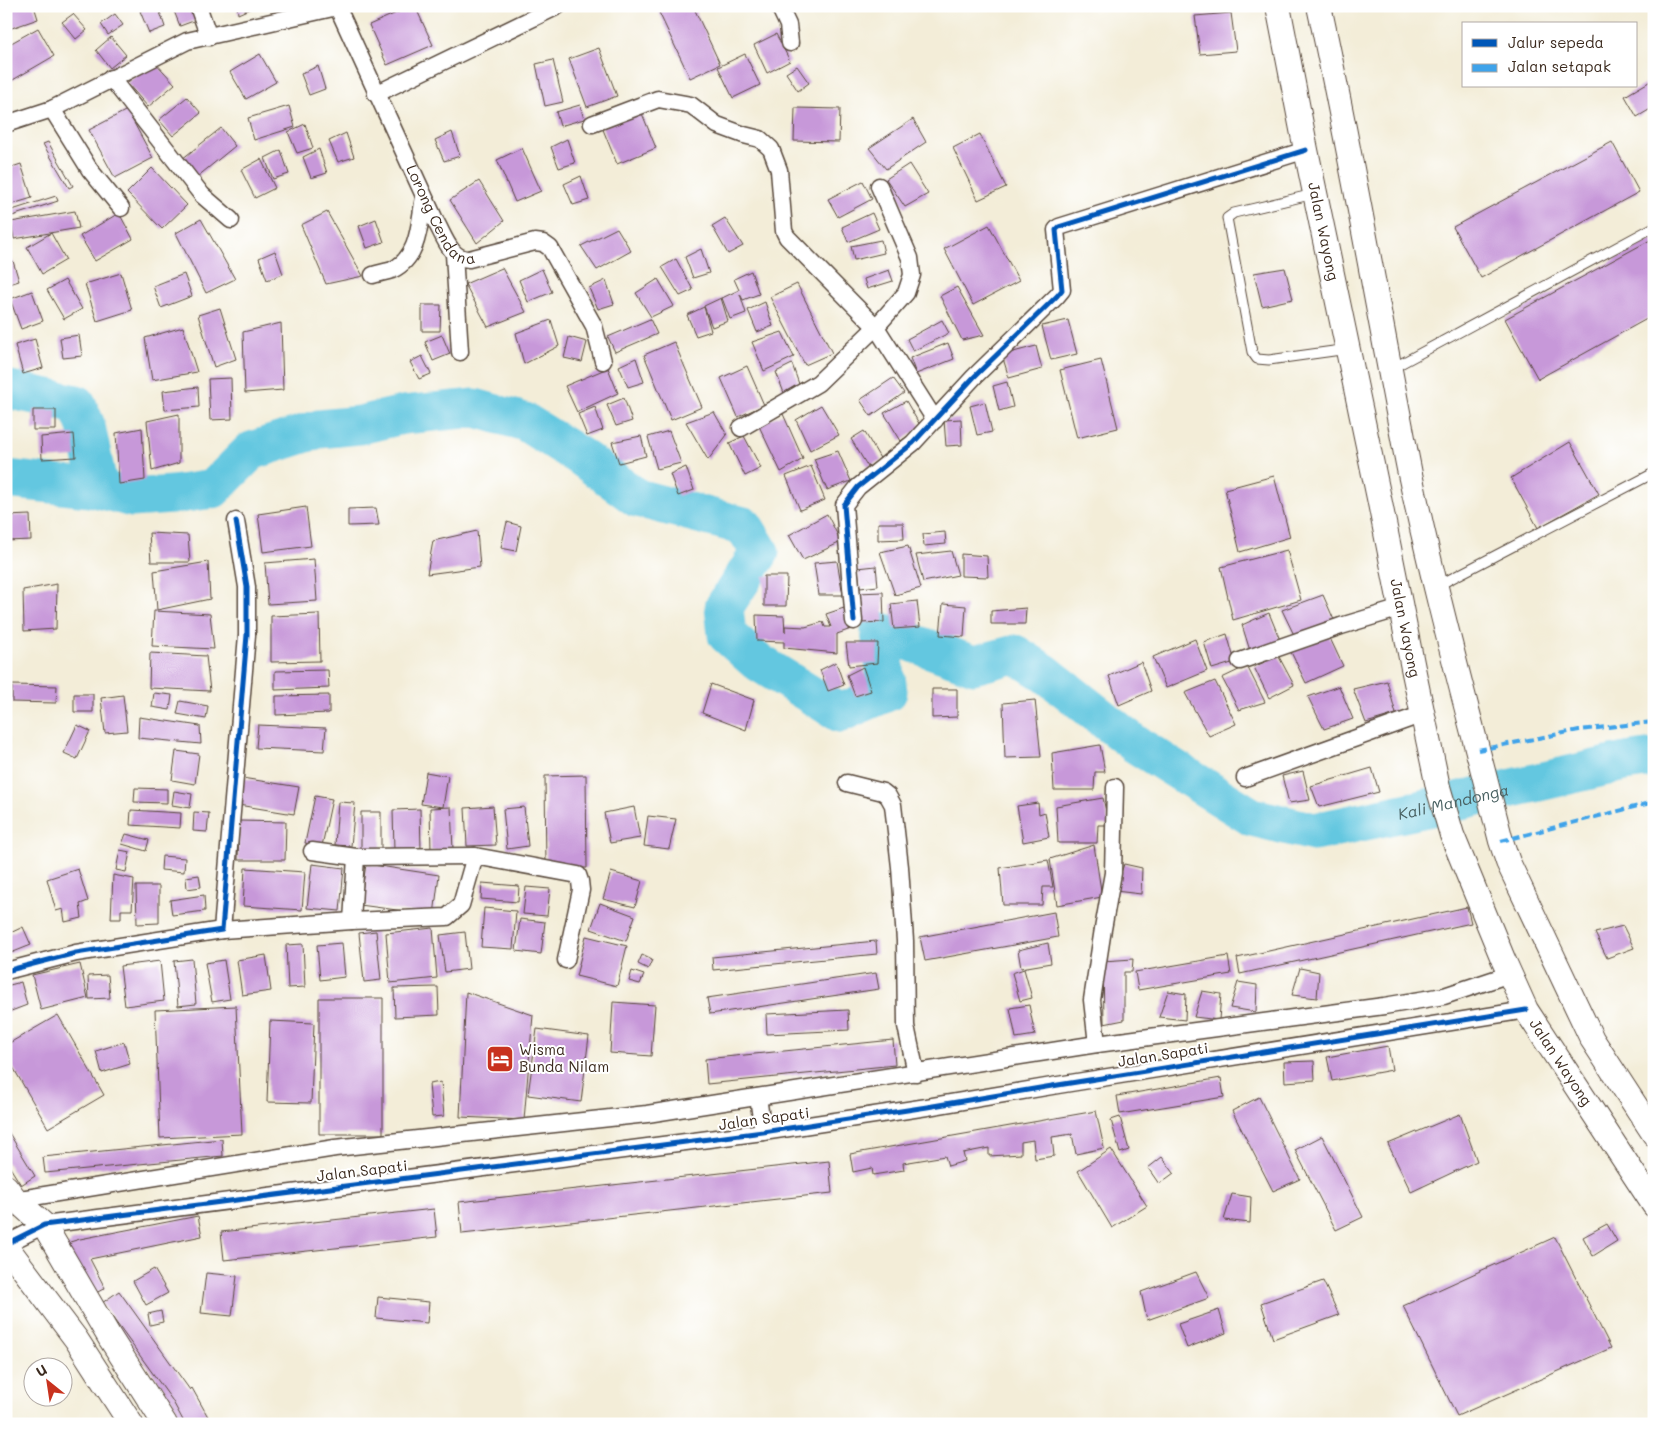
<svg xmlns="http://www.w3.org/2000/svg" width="1660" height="1430" font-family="Mali,sans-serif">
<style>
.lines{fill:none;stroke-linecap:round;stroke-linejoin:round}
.river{stroke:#63c7e0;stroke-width:39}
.building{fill:#c798d9}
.lane-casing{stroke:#57473a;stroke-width:11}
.street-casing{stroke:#57473a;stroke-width:19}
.secondary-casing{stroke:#57473a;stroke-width:26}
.lane{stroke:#fff;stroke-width:9}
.street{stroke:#fff;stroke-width:16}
.secondary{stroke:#fff;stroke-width:24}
.quiet{stroke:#3fa3ea;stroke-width:4;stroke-dasharray:8 4;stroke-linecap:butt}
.cycleway-casing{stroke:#fff;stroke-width:8}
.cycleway{stroke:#0057b8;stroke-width:5}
.labels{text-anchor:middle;stroke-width:4;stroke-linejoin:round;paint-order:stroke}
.street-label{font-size:15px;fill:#3b2a1e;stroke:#fff}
.poi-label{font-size:15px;fill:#3b2a1e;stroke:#fff;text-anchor:start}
.water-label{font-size:16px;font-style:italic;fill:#496162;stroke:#fff}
</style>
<rect width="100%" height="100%" fill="#fff"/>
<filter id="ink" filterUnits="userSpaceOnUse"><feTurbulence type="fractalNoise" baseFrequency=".02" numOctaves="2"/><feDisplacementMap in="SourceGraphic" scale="10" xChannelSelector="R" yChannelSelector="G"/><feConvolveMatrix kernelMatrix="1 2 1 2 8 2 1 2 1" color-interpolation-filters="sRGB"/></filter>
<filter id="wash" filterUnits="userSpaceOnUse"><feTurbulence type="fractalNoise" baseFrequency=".0096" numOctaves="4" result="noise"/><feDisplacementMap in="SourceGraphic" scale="20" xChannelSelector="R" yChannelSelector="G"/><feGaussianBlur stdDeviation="1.12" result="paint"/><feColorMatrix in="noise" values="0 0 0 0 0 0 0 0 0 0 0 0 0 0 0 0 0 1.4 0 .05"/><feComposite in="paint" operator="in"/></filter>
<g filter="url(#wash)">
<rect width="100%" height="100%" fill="#f3edd8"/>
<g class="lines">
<!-- river -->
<g class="river">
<path id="s1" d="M6,389L77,404L86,426L99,489L132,498L172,495L213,489L251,451L319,429L360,425L403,415L475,408L525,422L581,457L637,498L744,526L760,552L724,607L727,635L755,660L840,713L888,692L880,631L974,665L1015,654L1045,673L1135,744L1252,817L1314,832L1427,808L1625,762L1654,758"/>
<path d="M6,479L99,489"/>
</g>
</g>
<g id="blocks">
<!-- building -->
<path class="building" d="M6,6H34L38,19L6,30Z
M151,6H158L165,27L149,33L140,11Z
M172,6H191L196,20L180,26Z
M237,6H256L238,14Z
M412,6H415L433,45L387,65L369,25Z
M656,6H693L720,64L690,78Z
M1231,13L1236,51L1200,54L1195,16Z
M73,14L87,30L76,39L62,22Z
M115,14L123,25L108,35L101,24Z
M38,28L54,56L6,84V46Z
M776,34L790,61L767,73L754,45Z
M111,37L126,55L110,68L96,50Z
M599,48L617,96L587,107L569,59Z
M260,54L276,82L246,99L230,72Z
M745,54L760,85L733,98L718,67Z
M153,60L175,84L148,107L127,83Z
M553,60L563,102L545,106L536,64Z
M318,66L325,89L309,95L301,74Z
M797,66L809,83L798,91L786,73Z
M1654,79V107L1637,117L1625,96Z
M187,97L201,113L173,136L159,120Z
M580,105L584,119L560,126L556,112Z
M289,106L295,127L254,140L248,118Z
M795,108L840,109L839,142L794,141Z
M127,110L153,158L115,178L89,130Z
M641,111L656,148L617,164L602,127Z
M913,119L926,142L886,169L869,148Z
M305,124L313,148L297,153L288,132Z
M221,128L235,146L197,177L182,159Z
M452,132L460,156L444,161L435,140Z
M346,133L354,157L338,162L329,141Z
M980,134L1006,187L978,200L953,148Z
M567,139L575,163L559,168L551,147Z
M48,142L73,186L69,188L43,144Z
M1612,142L1639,192L1481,278L1453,227Z
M522,148L541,191L515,202L497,160Z
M319,149L327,173L311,178L303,157Z
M281,150L289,174L273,179L265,158Z
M261,159L275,188L255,198L241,170Z
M21,164L32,198L6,206V169Z
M909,164L928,194L905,207L886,179Z
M152,168L187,205L162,229L127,193Z
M581,176L589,200L573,205L564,184Z
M479,181L504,221L477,243L450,200Z
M863,181L872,199L838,217L828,199Z
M56,196L58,201L6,218V212Z
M75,211L79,228L14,239L11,222Z
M327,212L363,276L326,284L301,225Z
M119,213L133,239L95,261L80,236Z
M872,213L879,229L848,242L842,227Z
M725,218L743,246L728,254L712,226Z
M201,219L235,279L206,293L176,233Z
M376,219L384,242L367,248L359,226Z
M989,225L1019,281L973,305L944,249Z
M617,228L631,251L597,270L581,246Z
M51,233L66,260L42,274L27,247Z
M1654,238V315L1538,379L1505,319Z
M881,240L884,253L854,260L851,246Z
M701,249L709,273L693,278L685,257Z
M275,251L283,274L267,280L259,258Z
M676,259L693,290L680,296L662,267Z
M13,261L19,281L6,285V263Z
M502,268L526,312L488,327L465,284Z
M1285,268L1293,299L1262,306L1254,273Z
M542,269L552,292L528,302L519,280Z
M889,270L893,281L867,289L864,279Z
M751,271L759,294L743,300L740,294L746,313L730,319L722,298L739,290L734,279Z
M121,273L132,310L97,321L85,284Z
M184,274L192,296L161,308L153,286Z
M658,279L674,306L651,317L636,293Z
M65,280L82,309L64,319L47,290Z
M606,280L614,304L598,309L589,288Z
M797,284L832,353L805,365L770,297Z
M957,287L984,335L962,340L940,296Z
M32,291L43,321L21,329L10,299Z
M721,298L728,321L712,327L704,306Z
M765,302L773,326L757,332L748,310Z
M422,305H441L440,331H422Z
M704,307L711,331L696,336L687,315Z
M220,308L236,359L214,367L198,315Z
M650,319L657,334L615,352L608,337Z
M551,320L559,346L524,364L516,333Z
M942,320L949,333L913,351L907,339Z
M1068,320L1077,354L1051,360L1042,326Z
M281,323L283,390L245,393L243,332Z
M183,327L197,372L152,380L145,338Z
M782,332L794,357L764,371L752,342Z
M79,335L82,356L63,358L60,338Z
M442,335L450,354L433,361L425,342Z
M569,337L587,342L582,362L564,358Z
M35,339L43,368L23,374L15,345Z
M674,342L702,407L671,420L644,355Z
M948,343L954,359L916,374L910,358Z
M1036,346L1042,369L1009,378L1002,355Z
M422,356L431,374L419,379L410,362Z
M636,358L644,382L628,387L619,366Z
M1101,360L1118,428L1077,438L1060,370Z
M792,364L800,387L784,393L776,372Z
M747,366L764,405L738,417L721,378Z
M608,368L618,393L577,412L565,386Z
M231,378L232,419L210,420L208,379Z
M893,378L904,393L871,416L860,400Z
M1007,382L1013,407L999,411L993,386Z
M198,387L199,407L165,410L163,391Z
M624,398L632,421L616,426L607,405Z
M906,401L921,427L901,441L884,413Z
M985,402L992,432L977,435L970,406Z
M821,405L839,435L810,450L796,420Z
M595,407L603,430L587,436L578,414Z
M33,410H56V430H33Z
M714,412L727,435L708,460L686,422Z
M179,414V463L152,471L147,421Z
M783,414L803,459L781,472L758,424Z
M961,419L962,445L946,446L944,420Z
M142,428L145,480L119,484L116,433Z
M669,431L681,463L657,469L648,437Z
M864,431L881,460L868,467L851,439Z
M74,434L76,457L42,459L41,437Z
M641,436L646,456L619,463L612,442Z
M744,436L761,468L745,476L729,443Z
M1570,442L1599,494L1538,528L1511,478Z
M838,451L851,481L827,490L814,459Z
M811,466L825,500L800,510L786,476Z
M686,467L694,490L678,496L670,474Z
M1274,476L1290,537L1240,552L1225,489Z
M306,507L311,546L263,552L258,514Z
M376,508L379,525L348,526V509Z
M827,514L841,542L803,560L789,535Z
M30,515L31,540L6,541V516Z
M507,522L521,526L516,551L501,548Z
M878,523H903L904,539L878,540Z
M477,531L480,567L427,574L433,541Z
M945,532L946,544L924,546L923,534Z
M149,533L188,535L190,562H151Z
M908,546L921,588L895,595L880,552Z
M1287,550L1301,600L1233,620L1221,567Z
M951,551L958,575L923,582L916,555Z
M961,554L987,556L988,577L961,576Z
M314,559L317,601L268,604L265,563Z
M837,561L843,595H819L814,563Z
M208,562L210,599L157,610L154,571Z
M876,566L878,586L860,588L858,568Z
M764,576H787L786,606H764Z
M57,584L56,629L24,631L23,590Z
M883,592L884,622L860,623L857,593Z
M1323,595L1334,620L1295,637L1282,610Z
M917,601L920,627L894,629L891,604Z
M943,604L966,606L964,637L940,635Z
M844,608L851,629L837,634V653L784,648V642L757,641L756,615L784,616L785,632V626L805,627L823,622L825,627H831L826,614Z
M1026,608L1025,624H991V611Z
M154,611L210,614L214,649L152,646Z
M1269,613L1280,640L1251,654L1242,625Z
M319,614L320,661L271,662V616Z
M1227,634L1235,662L1212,669L1204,642Z
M1329,636L1343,666L1306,683L1291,652Z
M1195,639L1207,671L1166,688L1153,657Z
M846,643H878L877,663L849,666Z
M150,653L206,656L210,691L149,688Z
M1278,655L1294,685L1269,698L1254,667Z
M836,662L844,685L828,691L820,670Z
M1141,662L1151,691L1119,705L1109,676Z
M1247,666L1265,702L1239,710L1222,678Z
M863,667L871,691L855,696L847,675Z
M328,670L329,688L275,690V671Z
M1215,681L1236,724L1209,736L1185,693Z
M1387,681L1396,714L1366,723L1353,689Z
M711,684L754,700L746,730L702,713Z
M12,685L57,686L56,703L12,702Z
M1339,686L1353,719L1324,729L1308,697Z
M932,689H957V717L932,718Z
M154,693L172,695L170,710L152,707Z
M74,694H93V712H74Z
M123,695L127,731L105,733L101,698Z
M329,695V713L276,715V696Z
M1035,700L1041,757L1005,758L1003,703Z
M180,701L208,706L206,719L177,714Z
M139,717L200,726L201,744L138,738Z
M77,725L90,731L77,759L64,753Z
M258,725L326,728L324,751L256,748Z
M1100,745L1105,772H1095L1094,790H1054L1052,753Z
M176,751L199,754L195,784L172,780Z
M1372,768L1379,792L1319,807L1311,786Z
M1303,771L1310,800L1289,803L1282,776Z
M426,772L448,776L443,807L421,804Z
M586,775L587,868H546L545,776Z
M242,778L299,787L294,814L238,805Z
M135,788L167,789V803L134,802Z
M174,791L192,794L190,808L172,805Z
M315,796L332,799L322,846L305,843Z
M1103,798L1109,825H1098L1097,843H1058L1056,806Z
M338,802L355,803L351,846L335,845Z
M1038,803L1039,814L1045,812L1049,837L1023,842L1017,806Z
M493,806L496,845L467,846L465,808Z
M451,807L453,850L431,851L430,808Z
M524,807L528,846L507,849L503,809Z
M634,807L640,838L610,843L604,813Z
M420,809L421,850L394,851L393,810Z
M131,810L181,813L180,828L130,825Z
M194,812L209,813L207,832L193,831Z
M361,812H381V852H361Z
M648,816L676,819L669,849L644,846Z
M239,821L286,822L285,860H238Z
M126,834L149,840L146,851L122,844Z
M1094,845L1102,897L1057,905L1050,859Z
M120,850L130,852L126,872L116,870Z
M162,856L185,858L184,872L161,870Z
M1048,860L1053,887H1043L1042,905H1003L1000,868Z
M312,864L344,868L340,911L307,908Z
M366,864L439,875L434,915L360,905Z
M1124,864L1142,868L1141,894L1115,891Z
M245,868L305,872L302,910L243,906Z
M78,869L88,901L80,904L82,918L65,922L63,909L56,911L47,879Z
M611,872L642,881L635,907L603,899Z
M113,875L134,879L132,910H121V919H111Z
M199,875L201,887L187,889L186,877Z
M482,883L519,886L518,902L481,899Z
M136,886H159V923L137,924Z
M526,887L550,889L547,916L523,914Z
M204,895L205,911L172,915L170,900Z
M600,903L635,916L626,941L591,929Z
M1467,907L1471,923L1240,974L1237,958Z
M484,908L516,911L513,949L481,947Z
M1054,912L1058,937L925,961L920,937Z
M520,919L545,922L541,954L516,951Z
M1623,926L1634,948L1607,958L1595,933Z
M23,927L31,945L6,955V935Z
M433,928L437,978L390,983L386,933Z
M376,931L381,980L364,982L359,933Z
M465,932L469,969L445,972L440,935Z
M586,936L627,946L617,986L576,976Z
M876,941L877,954L713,970L712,957Z
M342,943L345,977L320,980L317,945Z
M1048,943L1051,963L1021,968L1018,950Z
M303,944L305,987L288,988L286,945Z
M266,955L271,991L242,995L237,960Z
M642,955L652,960L648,969L638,964Z
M1228,956L1231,974L1138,990L1135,972Z
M192,959L196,1004L178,1006L174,961Z
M1133,959L1132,972H1124V1020L1104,1024L1103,961Z
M224,960L230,999L212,1002L205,963Z
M160,961L164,1001L125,1006L120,966Z
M80,964L88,998L41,1010L32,975Z
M1300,968L1319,972L1317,998L1292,995Z
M1024,969L1032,998L1020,1001L1012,973Z
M632,971L644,975L640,984L629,981Z
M876,973L879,989L710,1014L707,998Z
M108,975L110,998L89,999L88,976Z
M21,982L27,1005L6,1013V986Z
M1238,982L1257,985L1256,1012L1230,1008Z
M438,987L439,1015L395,1017L394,988Z
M1168,991L1186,994L1185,1020L1159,1017Z
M1202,991L1221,994L1219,1020L1194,1017Z
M466,992L533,1015L524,1120L460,1117Z
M319,998H383V1134H319Z
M613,1002L655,1005L651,1056L610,1053Z
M1029,1005L1035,1035L1016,1038L1010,1008Z
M236,1006L242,1134L160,1138L155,1010Z
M848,1010L849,1030L767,1034L766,1014Z
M58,1015L104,1095L48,1128L6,1055V1045Z
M270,1021L314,1023L311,1103L267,1102Z
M537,1029L589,1036L581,1102L528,1095Z
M893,1040L895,1065L707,1084L705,1059Z
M124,1042L130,1064L102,1073L96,1051Z
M1388,1046L1392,1070L1332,1081L1327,1057Z
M1314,1061L1315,1080L1285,1082L1284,1062Z
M1221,1078L1224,1097L1120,1114L1117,1096Z
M441,1082L444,1116L432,1117L429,1084Z
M1259,1097L1300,1179L1273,1191L1232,1111Z
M1096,1111L1104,1148L1076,1154L1072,1134L1052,1137L1054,1156L1035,1159L1033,1140L1021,1142V1154L989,1156V1148L963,1153L965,1161L948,1166L945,1156L903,1163L904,1170L873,1175L872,1168L853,1172L850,1154Z
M1460,1114L1477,1161L1411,1192L1388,1144Z
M1120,1117L1129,1150L1120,1153L1111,1120Z
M6,1128L35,1176L21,1185L6,1161Z
M1322,1136L1363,1217L1336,1230L1295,1150Z
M222,1139L223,1156L45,1173L43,1157Z
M1111,1149L1147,1206L1112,1228L1078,1171Z
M1162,1157L1174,1173L1159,1184L1148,1168Z
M829,1161L832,1193L462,1234L459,1202Z
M1232,1194L1251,1197L1250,1223L1224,1220Z
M434,1209L437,1237L224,1260L221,1232Z
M198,1216L202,1236L90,1259L105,1288L89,1297L63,1247L71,1244L70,1242L80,1239Z
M1607,1224L1617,1241L1593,1256L1583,1237Z
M1555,1237L1611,1348L1457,1416L1403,1306Z
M154,1269L168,1293L146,1305L133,1281Z
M1196,1272L1209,1298L1147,1320L1141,1292Z
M206,1273L237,1276L232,1316L201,1313Z
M1323,1281L1339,1315L1273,1339L1261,1303Z
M119,1291L190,1390L192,1388L212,1424H185L172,1400L102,1303Z
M378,1297L429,1302L427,1323L376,1318Z
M1219,1310L1226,1333L1187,1348L1178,1324Z
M161,1311L163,1322L150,1325L148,1314Z"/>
</g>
</g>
<g filter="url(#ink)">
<use href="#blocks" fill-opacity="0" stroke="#57473a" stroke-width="1"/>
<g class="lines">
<!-- lane casing -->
<g class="lane-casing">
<path id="lane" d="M1314,194L1234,213L1227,218L1252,352L1257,359L1269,360L1348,349
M1391,369L1654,227
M1437,586L1652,474"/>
</g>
<!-- street casing -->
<g class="street-casing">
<g id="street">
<path d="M198,6L209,37"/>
<path id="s2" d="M337,6L436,222C444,236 451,260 469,259L535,242L543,243L550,248L594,326L603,361"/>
<path d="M779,6L788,25L790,43"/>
<path d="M111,78L202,195L231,220"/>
<path d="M376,94L558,6"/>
<path d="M52,109L90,170L121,208"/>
<path d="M6,124L52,109L187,41L337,7"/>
<path d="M592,124L658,99L691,105L717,125L744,135L760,139L771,149L779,170L784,231L787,237L876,327L935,420"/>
<path d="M454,254L460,352"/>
<path d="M373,275C379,273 386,272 392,270C420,257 419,223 424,197"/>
<path d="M741,428L818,383L876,327L906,293L912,275L910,258L879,186"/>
<path d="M854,621L844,505L858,487L913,443L974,377L1057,296L1062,290L1056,230L1059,227L1306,150"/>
<path d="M1240,661L1341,626L1401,608"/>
<path d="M1245,778L1423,714"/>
<path d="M847,783L883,792L888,796L893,805L900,867L905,941L906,1026L916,1073"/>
<path d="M312,851L356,857L475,856"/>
<path d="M352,921L356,857"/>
<path d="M222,930L352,921L447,917L461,905L475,856L578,875L580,881L581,890L566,960"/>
<path d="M6,971L76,953L222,930L247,635V587L236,521"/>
<path d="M1097,1044L1092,1000L1103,929L1113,873L1115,787"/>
<path d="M758,1097L763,1132"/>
<path d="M8,1201L335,1148L647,1114L1097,1044L1384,1006L1444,996L1510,974"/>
<path d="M6,1244L44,1225L763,1132L927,1107L1058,1085L1526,1010"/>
</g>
</g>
<!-- secondary casing -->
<g class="secondary-casing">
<g id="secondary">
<path id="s3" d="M1278,6L1306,150L1379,498L1413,668L1438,787L1452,835L1503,959L1526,1010L1654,1205"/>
<path d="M1319,6C1353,162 1379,318 1410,474C1436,597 1470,719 1501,841L1508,862L1592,1039L1654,1134"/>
<path d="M6,1187L15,1199L44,1225L110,1338L165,1424"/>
<path d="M6,1246L76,1339L131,1424"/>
</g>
</g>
<!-- lane -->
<use href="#lane" class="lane"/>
<!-- street -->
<use href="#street" class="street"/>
<!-- secondary -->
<use href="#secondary" class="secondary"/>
<!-- quiet -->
<path class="quiet" d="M1478,750L1579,730L1654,722
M1501,841L1654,802"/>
<!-- cycleway casing -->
<g class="cycleway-casing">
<path id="cycleway" d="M854,621L844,505L858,487L913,443L974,377L1057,296L1062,290L1056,230L1059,227L1306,150
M6,971L76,953L222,930L247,635V587L236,521
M6,1244L44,1225L763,1132L927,1107L1058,1085L1526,1010"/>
</g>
<!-- cycleway -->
<use href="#cycleway" class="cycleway"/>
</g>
</g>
<!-- icons -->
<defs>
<g id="hotel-square" transform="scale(1.4375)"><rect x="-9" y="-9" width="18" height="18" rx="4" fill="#c8321e" stroke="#fff"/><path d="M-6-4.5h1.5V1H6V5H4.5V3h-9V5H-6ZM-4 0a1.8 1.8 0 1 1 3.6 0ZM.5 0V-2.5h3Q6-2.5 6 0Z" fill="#fff"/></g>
</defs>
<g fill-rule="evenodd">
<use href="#hotel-square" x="500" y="1059"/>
</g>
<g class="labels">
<!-- street labels -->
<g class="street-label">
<text dy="5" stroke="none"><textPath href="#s2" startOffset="236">Lorong Cendana</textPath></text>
<text dy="5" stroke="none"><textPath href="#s3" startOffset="230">Jalan Wayong</textPath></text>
<text dy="5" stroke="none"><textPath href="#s3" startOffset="635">Jalan Wayong</textPath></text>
<text transform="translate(1163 1055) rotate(-9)" y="5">Jalan Sapati</text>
<text dy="5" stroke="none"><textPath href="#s3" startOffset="1100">Jalan Wayong</textPath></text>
<text transform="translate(764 1119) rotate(-8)" y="5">Jalan Sapati</text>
<text transform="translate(362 1171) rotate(-7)" y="5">Jalan Sapati</text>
</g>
<!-- poi labels -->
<g class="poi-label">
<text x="519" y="1055">Wisma<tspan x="519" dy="17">Bunda Nilam</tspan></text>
</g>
<!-- water labels -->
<g class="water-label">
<text dy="6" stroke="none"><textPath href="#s1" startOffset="1870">Kali Mandonga</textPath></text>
</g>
</g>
<!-- margin -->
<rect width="1660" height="1430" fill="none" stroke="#fff" stroke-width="25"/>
<!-- legend -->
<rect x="1462" y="22" width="175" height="65" fill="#ffffff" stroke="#b1aaa5"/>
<rect x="1472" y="39" width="25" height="8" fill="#0057b8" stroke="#b1aaa5"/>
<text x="1508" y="48" font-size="15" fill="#3b2a1e">Jalur sepeda</text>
<rect x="1472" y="64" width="25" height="8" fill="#3fa3ea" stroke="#b1aaa5"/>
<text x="1508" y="72" font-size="15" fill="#3b2a1e">Jalan setapak</text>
<!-- north arrow -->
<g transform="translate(48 1382) rotate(330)"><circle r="24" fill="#ffffff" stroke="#b1aaa5"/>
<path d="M0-4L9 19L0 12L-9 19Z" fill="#c8321e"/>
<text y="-8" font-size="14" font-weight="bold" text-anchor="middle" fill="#3b2a1e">U</text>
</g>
</svg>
